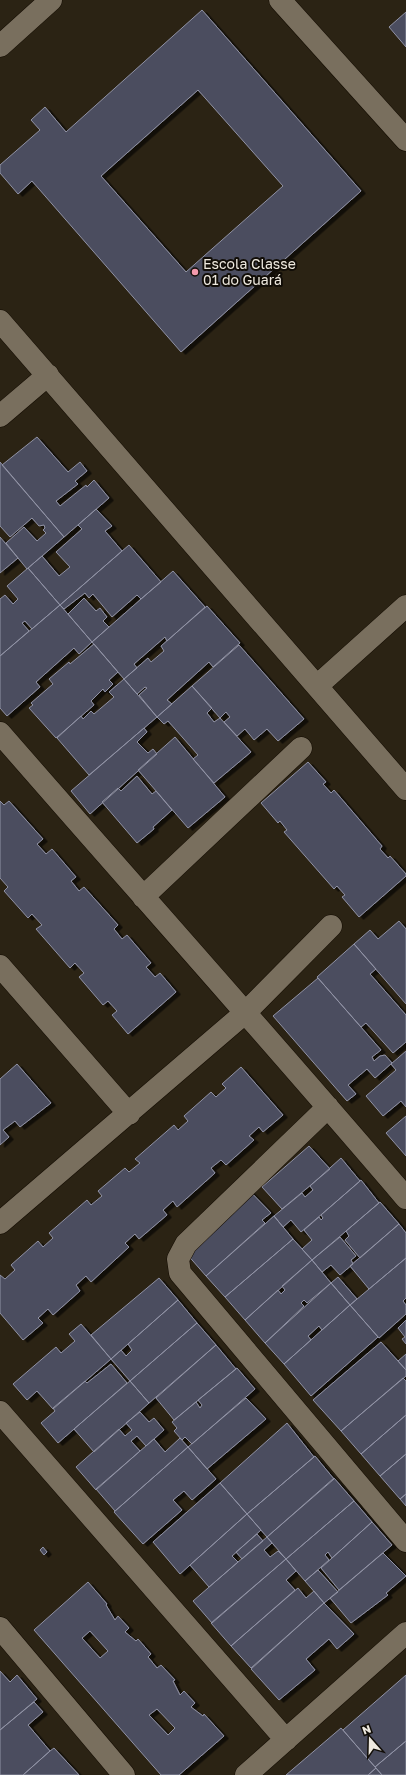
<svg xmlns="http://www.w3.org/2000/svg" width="406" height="1775" font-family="'Golos Text',sans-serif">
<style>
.building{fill:#4b4d5e;stroke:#9092a5;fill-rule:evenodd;filter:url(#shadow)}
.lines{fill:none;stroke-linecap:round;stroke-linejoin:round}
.minor-casing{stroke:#140c02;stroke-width:23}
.minor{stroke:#796f5e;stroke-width:22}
.poi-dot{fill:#f39aac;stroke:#110d07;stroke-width:1.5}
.labels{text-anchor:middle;stroke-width:4;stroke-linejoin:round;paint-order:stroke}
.poi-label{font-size:14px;fill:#eee9df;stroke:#110d07;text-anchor:start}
</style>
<defs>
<filter id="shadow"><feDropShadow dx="4.5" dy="2.5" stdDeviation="0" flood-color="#0009"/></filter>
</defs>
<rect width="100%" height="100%" fill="#2b2314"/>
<!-- building -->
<path class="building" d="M202,10L361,191L181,352L32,181L18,194L0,173V165L40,130L31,120L45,107L66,132ZM198,90L283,186L186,272L101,176Z
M406,12V47L389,27Z
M37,437L68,472L80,462L87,471L75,481L78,484L56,501L60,506L86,485L87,487L94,480L109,498L64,537L2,465Z
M0,462L64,537L27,569L6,543L24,527L37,541L46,533L43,530L45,528L44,525L39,526L32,518L10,537L0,526Z
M96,509L112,526L105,531L122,551L60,605L28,568L42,556L59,576L70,567L56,552L82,529L78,525Z
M0,537L18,558L0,573Z
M129,545L161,582L141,599L137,595L112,617L93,594L89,598L85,593L64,609L60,605Z
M28,568L60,605L32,629L25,621L22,623L29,631L0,656V599L5,595L13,604L18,599L7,586Z
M173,571L205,607L167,641L165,637L134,664L137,668L124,679L92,642Z
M84,598L96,611L100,608L107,617L103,621L109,627L92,642L68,614Z
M60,605L92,642L79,654L74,648L36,682L40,687L7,716L0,708V656Z
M207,606L240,643L213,667L209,662L167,700L172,704L157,717L139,695L147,688L145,687L137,694L124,679L148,658L151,662L164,651L161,646Z
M94,644L118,672L109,680L113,684L105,692L103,689L91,701L94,705L56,738L29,708L33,705L31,703L53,684L49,679L69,662L70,664Z
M239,645L304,719L278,741L267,729L254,740L245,729L237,736L224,722L230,717L226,712L220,718L192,686Z
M124,679L157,717L89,775L57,738L81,716L83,719L91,711L94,714L114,697L109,692Z
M192,686L212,708L207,713L214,722L220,718L251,752L214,783L193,759L198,755L168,721L164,724L157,717Z
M144,728L147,732L137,742L148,753L153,749L157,754L90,814L71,791Z
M175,737L225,797L188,828L138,770Z
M308,762L326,782L323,784L331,793L334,790L382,846L380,849L388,858L390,856L406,874V876L359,917L342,897L345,895L337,886L334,889L284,832L287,830L280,821L278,823L261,803Z
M137,776L152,794L156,791L172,810L153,827L154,829L137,843L102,802L118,788L121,791Z
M0,801L4,805L9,801L43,839L37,844L46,854L52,849L76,877L71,881L79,891L84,887L118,925L114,929L122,939L127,935L151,963L146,967L155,977L160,973L176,992L128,1034L112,1015L117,1011L108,1001L103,1005L79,977L84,973L75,963L70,968L36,929L42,925L32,914L28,918L4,891L8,887L0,878Z
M399,921L406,929V1004L354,944L370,930L378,939Z
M354,944L376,969L370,974L406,1015V1042L393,1053L366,1023L361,1027L317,977Z
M318,978L381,1050L372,1057L374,1061L380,1056L385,1055L392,1063L375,1078L367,1069L348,1085L356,1094L347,1101L273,1016Z
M406,1051V1107L401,1101L383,1116L366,1096L396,1070L391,1064Z
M17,1064L51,1103L20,1127L15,1121L3,1130L9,1137L0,1145V1079Z
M241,1067L283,1115L263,1132L259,1127L249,1136L254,1140L226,1165L221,1160L211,1168L215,1173L177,1207L173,1201L163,1210L167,1215L139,1239L135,1234L125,1243L129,1247L91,1282L86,1276L76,1285L80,1291L53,1315L48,1309L38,1318L43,1323L23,1340L0,1313V1275L5,1279L15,1270L11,1265L38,1241L43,1247L53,1238L49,1233L87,1200L91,1205L102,1196L98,1191L125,1168L129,1172L140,1163L135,1159L174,1125L178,1130L188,1121L184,1116L211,1092L216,1097L226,1088L222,1084Z
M406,1116V1156L386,1133Z
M309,1146L330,1169L282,1209L262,1187Z
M341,1158L360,1181L359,1182L301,1232L291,1220L283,1227L274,1216L302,1193L305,1197L313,1190L310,1186Z
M361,1180L379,1203L312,1260L302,1249L312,1240L304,1230L319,1217L321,1220L323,1218L321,1215Z
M243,1184L271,1213L262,1220L265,1223L206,1276L186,1253Z
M380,1202L399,1224L360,1258L345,1240L349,1236L346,1231Z
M274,1216L293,1239L225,1297L206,1276Z
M399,1224L406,1233V1258L369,1289L350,1266Z
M340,1237L356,1256L351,1260L353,1264L340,1275L331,1265L322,1272L312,1260Z
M293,1239L312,1260L245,1320L225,1297Z
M406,1258V1298L403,1301L406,1305V1314L379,1338L350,1305Z
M312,1260L331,1283L307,1303L304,1300L301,1303L304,1306L265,1343L245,1320L278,1290L281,1294L285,1290L282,1286Z
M338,1277L357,1299L350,1305L331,1283Z
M159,1278L178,1300L111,1359L91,1335Z
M331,1283L350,1305L322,1330L319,1326L308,1336L311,1340L284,1364L265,1343Z
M178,1300L197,1323L130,1381L111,1359L121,1350L126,1356L132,1350L128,1344Z
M350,1305L378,1337L311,1396L284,1364Z
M406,1320V1344L402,1339L405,1337L398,1328Z
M197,1323L216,1345L149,1403L130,1381Z
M81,1324L111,1359L53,1409L37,1391L27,1400L13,1384L56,1347L61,1353L75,1341L69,1334Z
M381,1342L406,1370V1376L341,1431L313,1400Z
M216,1345L236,1369L174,1420L156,1398Z
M406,1354V1370L398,1361Z
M111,1364L127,1383L58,1443L41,1423L55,1411L53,1408L85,1381L87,1383Z
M237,1368L255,1389L192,1444L185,1437L182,1440L174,1431L177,1428L172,1422L196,1402L200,1408L202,1405L198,1400Z
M403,1378L406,1381V1415L361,1454L341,1431Z
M130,1381L149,1403L94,1452L74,1429Z
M246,1398L266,1419L207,1469L188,1447Z
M140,1412L149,1422L154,1418L164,1430L146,1446L137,1436L131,1441L140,1451L96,1490L76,1467L119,1429L125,1436L132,1430L126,1423Z
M406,1415V1454L380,1476L361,1454Z
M287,1423L314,1457L247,1514L220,1483Z
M180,1438L188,1447L115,1511L96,1489L154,1439L165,1452Z
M188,1447L216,1479L192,1500L184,1491L173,1500L182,1510L143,1544L114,1512Z
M406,1454V1494L400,1499L380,1476Z
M315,1456L334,1479L267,1537L247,1514Z
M334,1478L354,1501L286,1559L267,1537Z
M220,1483L247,1514L180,1574L153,1542Z
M406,1494V1506L400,1499Z
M354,1501L372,1522L332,1558L328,1552L325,1555L329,1560L305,1581L286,1559Z
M247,1514L261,1530L232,1556L238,1562L209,1587L190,1565Z
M372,1522L392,1545L339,1590L321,1568Z
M257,1534L263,1541L242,1559L236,1552Z
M267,1537L272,1543L264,1550L270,1557L278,1551L286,1559L212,1623L193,1601Z
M43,1547L47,1552L44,1555L40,1550Z
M383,1553L406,1576L386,1593L388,1595L351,1623L330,1598Z
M286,1559L296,1571L286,1580L295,1590L231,1646L211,1623Z
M318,1570L338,1592L324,1603L305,1581Z
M88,1582L107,1604L106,1605L115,1620L118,1616L129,1628L125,1632L136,1641L138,1639L151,1654L148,1657L157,1668L161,1665L175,1680L173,1681L180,1695L184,1691L195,1703L191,1707L203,1716L204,1714L224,1736L179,1775H161L34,1630ZM90,1631L108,1651L100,1658L82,1638ZM157,1709L175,1728L168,1735L149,1715Z
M298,1588L306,1598L314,1591L324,1603L251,1668L231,1646Z
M324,1603L354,1634L337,1649L329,1639L306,1659L315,1670L279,1700L251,1669Z
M0,1671L10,1682L17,1675L37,1699L0,1730Z
M406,1675V1741L375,1767L343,1730Z
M34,1702L43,1712L28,1725L50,1751L23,1775H0V1730Z
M341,1728L376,1768L368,1775H286Z
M406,1741V1775H382L375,1767Z
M54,1748L79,1775H23L50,1751Z
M376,1768L382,1775H368Z"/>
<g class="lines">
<!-- minor casing -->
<g class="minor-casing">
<path id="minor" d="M280,0L406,140
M0,46L51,0
M0,321L406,789
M0,416L48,375
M317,686L406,606
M0,733C135,888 272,1041 406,1198
M143,897L301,748
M0,966L129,1114
M328,1107L186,1244L178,1259L180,1273L406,1541
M0,1223L246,1012L331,926
M0,1412L286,1740
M0,1628L124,1775
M246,1775L406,1633"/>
</g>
<!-- minor -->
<use href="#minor" class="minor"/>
</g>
<!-- markers -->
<circle class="poi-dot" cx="195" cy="272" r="4"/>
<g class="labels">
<!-- poi labels -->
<g class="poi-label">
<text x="203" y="269">Escola Classe<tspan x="203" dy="16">01 do Guará</tspan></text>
</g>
</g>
<!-- north arrow -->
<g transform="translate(370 1739) rotate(340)" stroke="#110d07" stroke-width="3" paint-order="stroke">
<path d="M0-3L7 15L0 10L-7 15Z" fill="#eee9df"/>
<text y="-6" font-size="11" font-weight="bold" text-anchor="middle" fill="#eee9df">N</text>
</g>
</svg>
